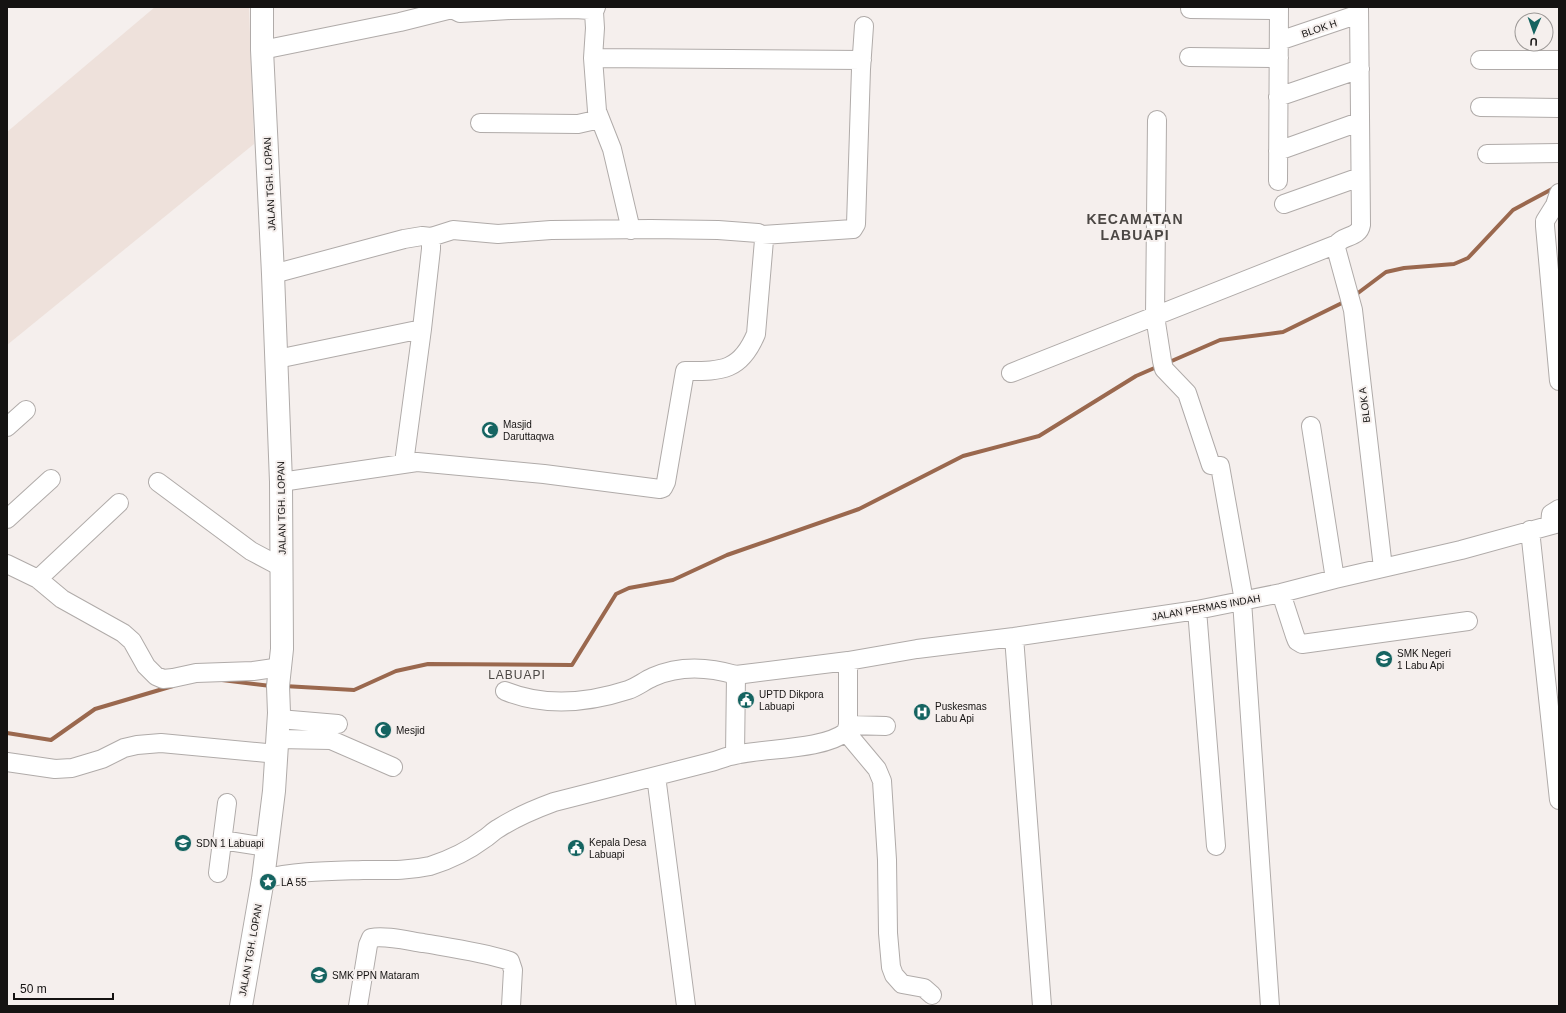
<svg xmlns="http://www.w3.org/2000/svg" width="1566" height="1013" font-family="Helvetica,sans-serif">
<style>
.built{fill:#eee1db}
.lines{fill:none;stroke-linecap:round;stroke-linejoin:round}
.stream{stroke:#9a684e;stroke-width:4}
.minor-casing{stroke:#b0aba9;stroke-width:20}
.highway-casing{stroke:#b0aba9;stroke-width:24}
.minor{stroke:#fff;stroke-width:18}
.highway{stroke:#fff;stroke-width:22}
.labels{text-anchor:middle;stroke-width:4;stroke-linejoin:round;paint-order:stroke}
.street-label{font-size:10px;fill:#151312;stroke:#f5efed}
.poi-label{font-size:10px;fill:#151312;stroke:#f5efed;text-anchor:start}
.quarter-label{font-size:12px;letter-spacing:1px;fill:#4b4744;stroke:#f5efed}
.district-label{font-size:14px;font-weight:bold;letter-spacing:1px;fill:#4b4744;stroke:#f5efed}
</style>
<rect width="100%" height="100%" fill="#f5efed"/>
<!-- built -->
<path class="built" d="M155,7H249L254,144L7,345V132Z"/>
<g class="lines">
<!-- stream -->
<path class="stream" d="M1354,296L1386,272L1404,268L1454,264L1468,258L1513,210L1554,188
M1167,363L1220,340L1283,332L1346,301
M222,680L271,686
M284,686L354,690L396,671L428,664L572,665L616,594L629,588L673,580L727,555L859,509L963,456L1039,436L1136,376L1159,366
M7,733L51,740L95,709L173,686"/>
<!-- minor casing -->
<g class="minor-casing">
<path id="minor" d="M596,7L594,12L595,28L593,58L597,111L612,149L631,230
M1190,9L1279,10
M1279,41L1359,14
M262,50L400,22L452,9L460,13L510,10L575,9L590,10L594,12
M1189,57L1279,58
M593,58L862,60
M1480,60H1559
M1278,97L1360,69
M1480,107L1559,108
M1157,120L1155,316L1162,361L1164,369L1187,393L1211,465L1220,466L1244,601
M480,123L578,124L600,119
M1278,151L1359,122
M1487,154L1559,153
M1278,181L1279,7
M1559,193L1555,205L1545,221V226L1559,381
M1284,204L1360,177
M762,235L853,229L856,224L861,69L864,26
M1337,244L1336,248L1353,310L1383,568
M273,274L404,239L422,236L431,237L453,230L498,234L551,230L651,229L718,230L758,233L762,235L764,240L756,334C740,372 721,371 685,371L666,482L663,488L660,489L544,474L417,462L281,482
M277,359L422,329
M1011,373L1337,244C1343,235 1359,238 1361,225L1359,7
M1311,426L1335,579
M7,427L26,410
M404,463L422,329L431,249V237
M158,482L251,551L283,568
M7,519L51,479
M1550,525L1551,514L1559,509
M1530,530L1559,800
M7,564L38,579L62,599L123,633L132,641L146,666L156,676L163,679L173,678L196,673L253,671L281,667
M38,579L119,503
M1281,593L1295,636L1297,641L1302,644L1468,621
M1242,601L1270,1006
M1197,610L1216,846
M1014,637L1042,1006
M505,691C545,707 588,703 628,690C637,687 644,681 653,677C680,665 709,667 736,675
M279,719L338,724
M848,725L886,726
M846,732L877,769L882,781L887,860L888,933L891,967L894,975L902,984L924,988L932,995
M278,739L331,740L393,767
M735,755L736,675L848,661L917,649L1014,637L1197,610L1281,593L1335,579L1461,550L1559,523
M7,762L55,769L72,768L102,759L124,748L137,745L161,743L277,754
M656,776L686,1006
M222,840L267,847
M218,873L227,803
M263,879C295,871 329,871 363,870C386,870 407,871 430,866C449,860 468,851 484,839C489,836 493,831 499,828C516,817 535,809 554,802L711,762C719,760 727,756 735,755C765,748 823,750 846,732L848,725V661
M358,1006L368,945L371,938C385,935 409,941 423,943C452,948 482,952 510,961L513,970L511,1006"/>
</g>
<!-- highway casing -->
<g class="highway-casing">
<path id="highway" d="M241,1006L263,879L274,791L279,713L278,686L282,649L281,482L273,274L262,50V7"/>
</g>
<!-- minor -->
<use href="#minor" class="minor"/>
<!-- highway -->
<use href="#highway" class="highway"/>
</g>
<!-- icons -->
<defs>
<g id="mosque-disc" transform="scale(0.9)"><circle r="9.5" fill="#156461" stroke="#f5efed"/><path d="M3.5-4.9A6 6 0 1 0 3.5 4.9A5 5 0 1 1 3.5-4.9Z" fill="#fff"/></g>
<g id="school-disc" transform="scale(0.9)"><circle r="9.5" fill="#156461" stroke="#f5efed"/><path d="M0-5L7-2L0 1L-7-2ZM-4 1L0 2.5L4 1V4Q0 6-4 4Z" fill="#fff"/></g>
<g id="civic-disc" transform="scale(0.9)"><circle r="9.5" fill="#156461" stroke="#f5efed"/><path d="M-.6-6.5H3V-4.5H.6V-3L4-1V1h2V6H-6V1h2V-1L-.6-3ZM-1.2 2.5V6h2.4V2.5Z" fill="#fff"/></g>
<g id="hospital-disc" transform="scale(0.9)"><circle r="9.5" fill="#156461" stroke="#f5efed"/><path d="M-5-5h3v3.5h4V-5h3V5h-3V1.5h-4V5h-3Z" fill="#fff"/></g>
<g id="sight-disc" transform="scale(0.9)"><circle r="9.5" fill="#156461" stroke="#f5efed"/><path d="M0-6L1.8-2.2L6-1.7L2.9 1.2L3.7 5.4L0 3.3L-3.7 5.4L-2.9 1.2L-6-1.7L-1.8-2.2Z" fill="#fff"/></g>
</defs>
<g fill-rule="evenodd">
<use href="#mosque-disc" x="490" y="430"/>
<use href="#school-disc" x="1384" y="659"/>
<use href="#civic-disc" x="746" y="700"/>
<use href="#hospital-disc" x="922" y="712"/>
<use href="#mosque-disc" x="383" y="730"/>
<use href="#school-disc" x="183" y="843"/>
<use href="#civic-disc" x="576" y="848"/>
<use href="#sight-disc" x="268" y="882"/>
<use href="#school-disc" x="319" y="975"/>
</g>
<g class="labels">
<!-- street labels -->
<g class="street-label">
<text transform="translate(1319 28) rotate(-19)" y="4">BLOK H</text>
<text transform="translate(269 184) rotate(-93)" y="4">JALAN TGH. LOPAN</text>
<text transform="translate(1364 405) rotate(-97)" y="4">BLOK A</text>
<text transform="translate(281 508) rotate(-91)" y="4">JALAN TGH. LOPAN</text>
<text transform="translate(1206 607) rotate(-10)" y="4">JALAN PERMAS INDAH</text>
<text transform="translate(250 950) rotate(-80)" y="4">JALAN TGH. LOPAN</text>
</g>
<!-- poi labels -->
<g class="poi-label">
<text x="503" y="428">Masjid<tspan x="503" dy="12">Daruttaqwa</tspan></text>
<text x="1397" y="657">SMK Negeri<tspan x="1397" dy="12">1 Labu Api</tspan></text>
<text x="759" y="698">UPTD Dikpora<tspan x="759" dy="12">Labuapi</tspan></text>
<text x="935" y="710">Puskesmas<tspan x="935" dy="12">Labu Api</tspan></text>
<text x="396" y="734">Mesjid</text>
<text x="589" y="846">Kepala Desa<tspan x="589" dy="12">Labuapi</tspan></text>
<text x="196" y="847">SDN 1 Labuapi</text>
<text x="281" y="886">LA 55</text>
<text x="332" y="979">SMK PPN Mataram</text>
</g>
<!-- quarter labels -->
<g class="quarter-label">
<text x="517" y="679">LABUAPI</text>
</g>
<!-- district labels -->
<g class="district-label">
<text x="1135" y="224">KECAMATAN<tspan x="1135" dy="16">LABUAPI</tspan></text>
</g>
</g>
<!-- border -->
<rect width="1566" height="1013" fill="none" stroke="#151312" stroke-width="16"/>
<!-- north arrow -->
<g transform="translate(1534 32) rotate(182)"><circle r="19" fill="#f5efed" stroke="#9b9795"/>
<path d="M0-3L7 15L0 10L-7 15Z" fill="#156461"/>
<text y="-6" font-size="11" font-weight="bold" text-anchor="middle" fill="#151312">U</text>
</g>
<!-- scale -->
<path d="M14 993v6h99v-6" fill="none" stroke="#151312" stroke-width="2"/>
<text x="20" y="993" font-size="12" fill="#151312" stroke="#f5efed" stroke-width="3" paint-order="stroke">50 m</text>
</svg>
